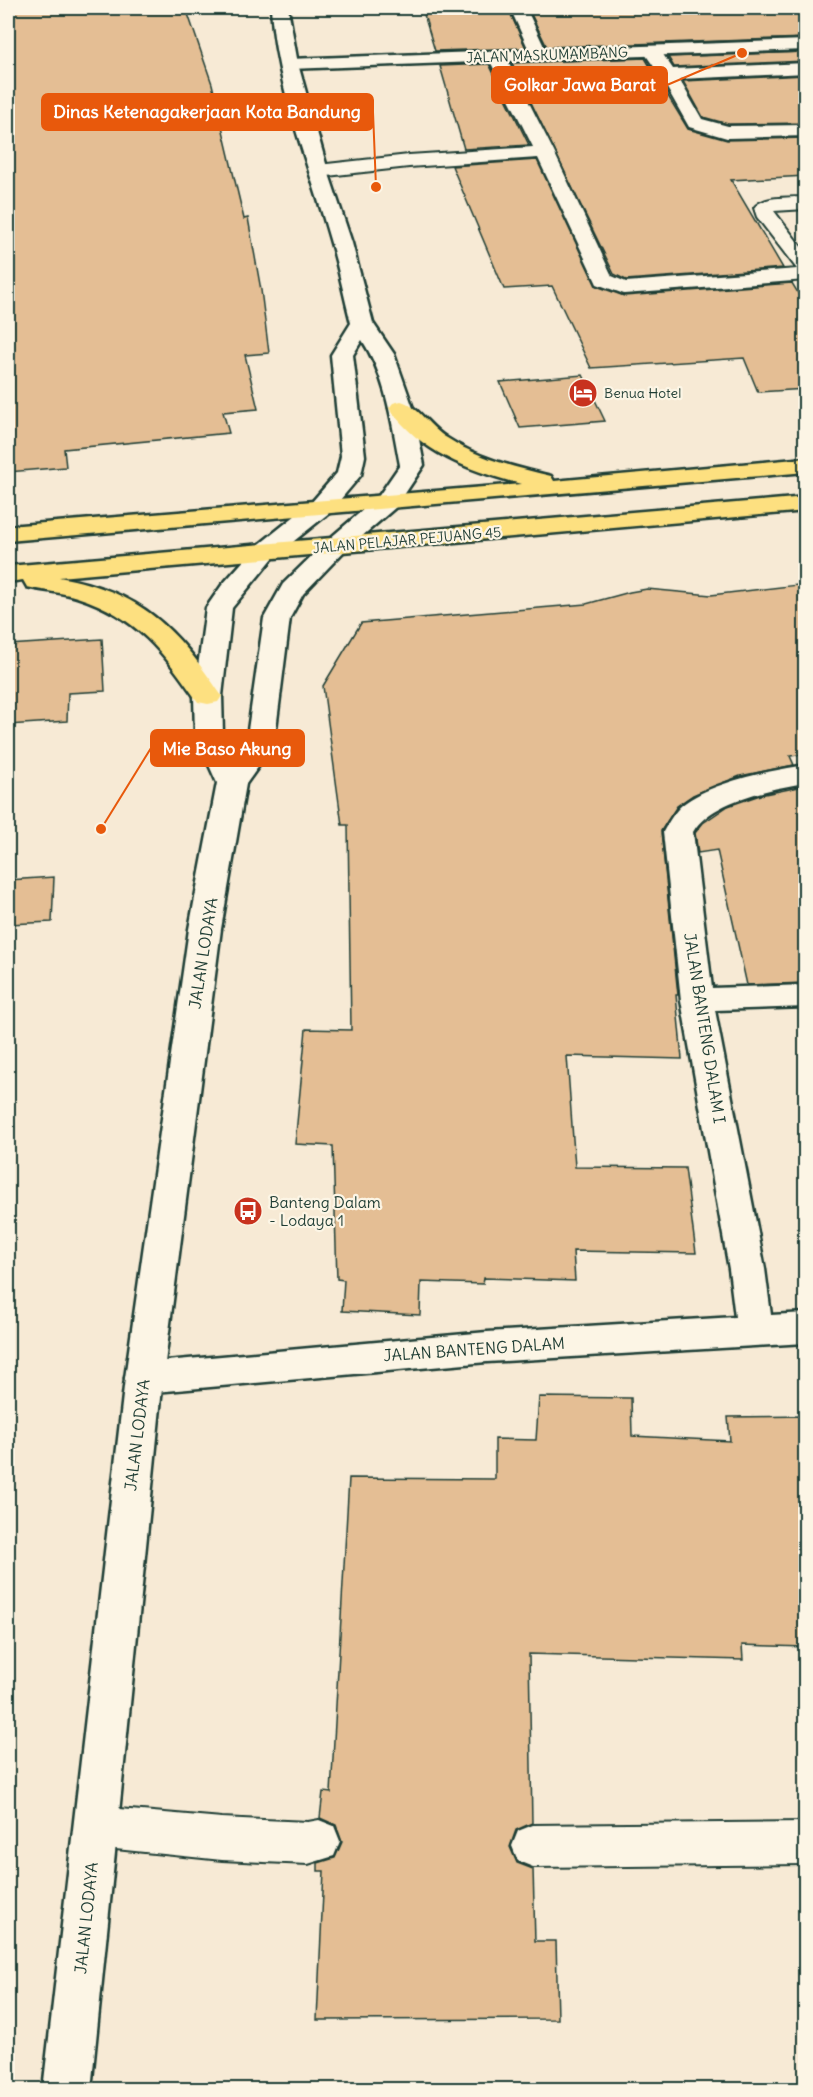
<svg xmlns="http://www.w3.org/2000/svg" width="813" height="2097" font-family="Delius,sans-serif">
<style>
.building{fill:#e4be94;stroke:#1f3d34;stroke-width:1.5}
.lines{fill:none;stroke-linecap:round;stroke-linejoin:round}
.service-casing{stroke:#1f3d34;stroke-width:4}
.minor-casing{stroke:#1f3d34;stroke-width:5}
.tertiary-casing{stroke:#1f3d34;stroke-width:5}
.secondary-casing{stroke:#1f3d34;stroke-width:5}
.primary-casing{stroke:#1f3d34;stroke-width:5}
.service{fill:#fcf5e5;fill-rule:evenodd}
.minor{fill:#fcf5e5;fill-rule:evenodd}
.tertiary{fill:#fcf5e5;fill-rule:evenodd}
.secondary{fill:#fcf5e5;fill-rule:evenodd}
.primary{fill:#fde080;fill-rule:evenodd}
.labels{text-anchor:middle;stroke-width:4.5;stroke-linejoin:round;paint-order:stroke}
.far-street-label{font-size:14px;fill:#1f3d34;stroke:#fcf5e5}
.far-poi-label{font-size:14px;fill:#1f3d34;stroke:#fcf5e5;text-anchor:start}
.street-label{font-size:16px;fill:#1f3d34;stroke:#fcf5e5}
.poi-label{font-size:16px;fill:#1f3d34;stroke:#fcf5e5;text-anchor:start}
.leader{fill:none;stroke:#e8590c;stroke-width:2}
.callout-dot{fill:#e8590c;stroke:#fcf5e5;stroke-width:2}
.callout{fill:#e8590c;stroke:#e8590c;stroke-width:2}
.callout-label{font-size:18px;text-anchor:middle;font-weight:bold;fill:#fff}
</style>
<rect width="100%" height="100%" fill="#f7ead5"/>
<filter id="ink" filterUnits="userSpaceOnUse"><feTurbulence type="fractalNoise" baseFrequency=".0167" numOctaves="2"/><feDisplacementMap in="SourceGraphic" scale="12" xChannelSelector="R" yChannelSelector="G"/><feConvolveMatrix kernelMatrix="1 2 1 2 8 2 1 2 1" color-interpolation-filters="sRGB"/></filter>
<g filter="url(#ink)">
<!-- building -->
<path class="building" d="M8,8H186L212,84L244,219L248,218L261,290L269,353L245,355L258,409L223,412L229,433L64,449L66,467L8,472Z
M422,8H508L526,48L435,51Z
M528,8H806V38L547,47Z
M806,52V61L674,67L668,57Z
M645,58L688,129L727,140L806,138V176L731,180L783,268L626,280L614,274L512,63Z
M489,64L529,145L464,149L440,66Z
M806,75V123L728,124L703,117L683,81Z
M537,160L596,286L624,296L792,283L806,306V389L758,392L744,358L591,368L552,286L504,289L452,166Z
M583,375L605,421L520,428L500,382Z
M806,584V754L790,756L794,765L740,776L693,795L677,806L661,831L678,995H676L682,1059L567,1056L575,1167L685,1168L696,1253L573,1251L575,1281L484,1278L483,1284L421,1282L420,1315L342,1311L344,1280L337,1279L333,1146L295,1144L306,1029L351,1030L348,825H342L323,686L361,623L586,604L630,592L647,589L711,595Z
M102,639L105,691L68,693L67,721L8,725V645Z
M804,786L806,983L747,985L717,850L698,853L695,833L703,823L728,806L760,795Z
M54,877L52,922L8,924V880Z
M539,1397L631,1398L632,1436L730,1441L728,1417L806,1416V1647L742,1645L743,1660L529,1654L532,1823L516,1830L510,1847L517,1863L533,1869L535,1941H556L558,2019L317,2020L324,1871H318V1863L335,1858L342,1842L336,1825L320,1818L323,1792L331,1793L349,1478L495,1479V1439L536,1440Z"/>
<g class="lines">
<!-- service casing -->
<g class="service-casing">
<path id="service" d="M652,46L658,47L673,69L806,63V73L679,79L702,119L728,126L806,125V136L727,138L689,127L659,74L643,51L646,47Z
M497,52L503,53L506,57L554,152L612,276L626,282L797,269L757,217L754,208C763,195 791,198 806,197V209L774,211L806,253V280L624,294L597,284L538,158L409,167L318,177L311,175L309,171L311,167L318,165L409,155L533,147L488,57L491,53Z
M96,1807L222,1818L308,1822L319,1820L334,1826L340,1841L334,1856L308,1864L222,1860L96,1847L81,1841L75,1827L81,1813Z
M806,1822V1864L533,1867L518,1861L512,1846L518,1831L533,1825Z"/>
</g>
<!-- minor casing -->
<g class="minor-casing">
<path id="minor" d="M510,8H526L548,55L545,59H533Z
M806,765V783C772,788 710,801 693,832L712,988L806,985V1007L715,1010L765,1269L771,1315L806,1313V1343L487,1362L144,1393L131,1389L125,1378L131,1367L144,1363L487,1332L735,1317L729,1269L681,1000L663,832C668,823 674,812 682,805C712,782 768,771 806,765Z"/>
</g>
<!-- tertiary casing -->
<g class="tertiary-casing">
<path id="tertiary" d="M806,40V50L289,69L283,68L280,64L283,60L289,59Z
M337,537L346,540L350,545L303,594L290,618L274,745L246,784L221,929L163,1378L91,2090H43L125,1378L189,929L217,783L195,734L194,696L206,608L222,585L256,547L265,544L274,547L278,552L232,608L222,696L223,734L235,759L246,744L264,618L283,584L328,540Z"/>
</g>
<!-- secondary casing -->
<g class="secondary-casing">
<path id="secondary" d="M271,8H288L298,64L328,171L352,243L373,323L394,354L413,408L424,465L396,507L346,550L337,553L328,550L324,545L328,540L378,497L400,465C392,423 386,376 362,340L353,355L365,456L361,475L329,513L274,557L265,560L256,557L252,552L256,547L311,503L337,473L341,456L331,355L351,323C344,296 339,269 331,243C310,167 276,87 271,8Z"/>
</g>
<!-- primary casing -->
<g class="primary-casing">
<path id="primary" d="M401,401C417,405 431,429 447,438C479,459 515,467 551,476L554,481L806,458V472L8,541V526L521,484C470,471 421,453 389,408L393,403Z
M806,497V511L59,577C142,592 176,628 222,696L218,702L208,704L198,702C164,653 137,616 77,597C61,592 43,591 27,587L23,580L8,582V566Z"/>
</g>
<!-- service -->
<use href="#service" class="service"/>
<!-- minor -->
<use href="#minor" class="minor"/>
<!-- tertiary -->
<use href="#tertiary" class="tertiary"/>
<!-- secondary -->
<use href="#secondary" class="secondary"/>
<!-- primary -->
<use href="#primary" class="primary"/>
</g>
</g>
<!-- icons -->
<defs>
<g id="hotel-disc" transform="scale(1.5)"><circle r="9.5" fill="#c8321e" stroke="#fcf5e5"/><path d="M-6-4.5h1.5V1H6V5H4.5V3h-9V5H-6ZM-4 0a1.8 1.8 0 1 1 3.6 0ZM.5 0V-2.5h3Q6-2.5 6 0Z" fill="#fff"/></g>
<g id="bus-disc" transform="scale(1.5)"><circle r="9.5" fill="#c8321e" stroke="#fcf5e5"/><path d="M-5-6H5V4H4V6H2V4H-2V6H-4V4H-5ZM-3.5-4V0h7V-4ZM-3.5 1.2v1.5H-2V1.2ZM2 1.2v1.5H3.5V1.2Z" fill="#fff"/></g>
</defs>
<g fill-rule="evenodd">
<use href="#hotel-disc" x="583" y="393"/>
<use href="#bus-disc" x="248" y="1211"/>
</g>
<g class="labels">
<!-- far-street labels -->
<g class="far-street-label">
<text transform="translate(547 55) rotate(-2)" y="5">JALAN MASKUMAMBANG</text>
<text transform="translate(407 540) rotate(-5)" y="5">JALAN PELAJAR PEJUANG 45</text>
</g>
<!-- far-poi labels -->
<g class="far-poi-label">
<text x="604" y="398">Benua Hotel</text>
</g>
<!-- street labels -->
<g class="street-label">
<text transform="translate(203 953) rotate(-81)" y="6">JALAN LODAYA</text>
<text transform="translate(705 1028) rotate(81)" y="6">JALAN BANTENG DALAM I</text>
<text transform="translate(474 1349) rotate(-4)" y="6">JALAN BANTENG DALAM</text>
<text transform="translate(137 1435) rotate(-83)" y="6">JALAN LODAYA</text>
<text transform="translate(86 1918) rotate(-84)" y="6">JALAN LODAYA</text>
</g>
<!-- poi labels -->
<g class="poi-label">
<text x="269" y="1208">Banteng Dalam<tspan x="269" dy="18">- Lodaya 1</tspan></text>
</g>
</g>
<!-- callouts -->
<path class="leader" d="M742 53L667 85M376 187L373 112M101 829L151 748"/>
<g class="callout-dot">
<circle cx="742" cy="53" r="6"/>
<circle cx="376" cy="187" r="6"/>
<circle cx="101" cy="829" r="6"/>
</g>
<g class="callout">
<rect x="492" y="67" width="175" height="36" rx="6"/>
<rect x="42" y="94" width="331" height="36" rx="6"/>
<rect x="151" y="730" width="153" height="36" rx="6"/>
</g>
<g class="callout-label">
<text x="580" y="91">Golkar Jawa Barat</text>
<text x="207" y="118">Dinas Ketenagakerjaan Kota Bandung</text>
<text x="227" y="755">Mie Baso Akung</text>
</g>
<!-- margin -->
<rect width="813" height="2097" fill="none" stroke="#fcf5e5" stroke-width="30"/>
<rect x="15" y="15" width="783" height="2067" fill="none" stroke="#1f3d34" stroke-width="2" filter="url(#ink)"/>
</svg>
